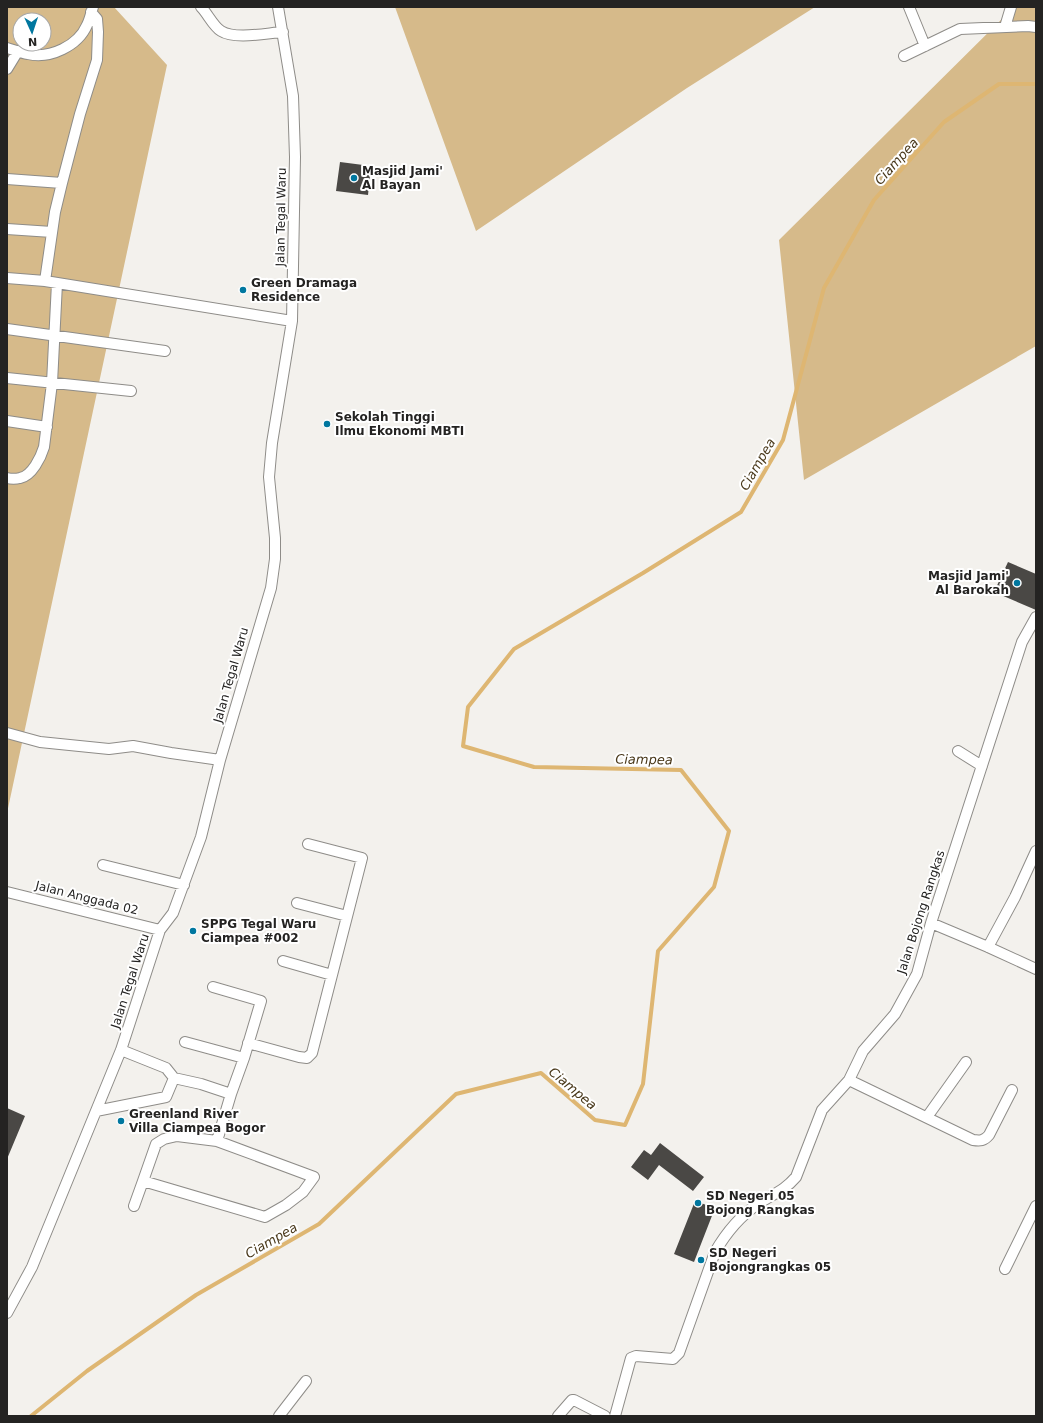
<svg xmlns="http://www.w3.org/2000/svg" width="1043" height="1423" font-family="'DejaVu Sans',sans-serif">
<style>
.green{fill:#d6ba8a;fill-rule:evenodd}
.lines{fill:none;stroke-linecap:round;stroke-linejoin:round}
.stream{stroke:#deb672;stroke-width:4}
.building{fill:#4a4845}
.minor-casing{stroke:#8e8c88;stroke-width:12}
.minor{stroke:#fff;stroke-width:10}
.poi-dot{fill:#00779f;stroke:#fff;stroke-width:1.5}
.labels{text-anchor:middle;stroke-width:4;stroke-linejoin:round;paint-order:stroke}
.poi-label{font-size:12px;font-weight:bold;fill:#242322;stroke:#fff;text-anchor:start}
.street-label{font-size:12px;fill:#242322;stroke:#fff}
.water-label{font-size:13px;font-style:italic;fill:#49381a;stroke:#fff}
</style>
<rect width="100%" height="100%" fill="#f3f1ed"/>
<!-- green -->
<path class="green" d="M7,7H114L167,65L7,813ZM20,20H44V44H20Z
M395,7H815L687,88L476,231Z
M1014,7H1036V346L804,480L779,240Z"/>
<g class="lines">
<!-- stream -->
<path class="stream" d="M31,1416L87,1371L196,1295L319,1224L456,1094L541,1073L595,1120L625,1125L643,1084L658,951L714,887L729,831L681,770L534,767L463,746L468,707L514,649L643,573L741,512L783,440L824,288L874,200L944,122L999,84H1036"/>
</g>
<!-- building -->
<path class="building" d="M340,162L371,166L368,195L336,191Z
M1008,562L1036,574V610L994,592Z
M7,1108L25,1116L7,1159Z
M660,1143L704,1177L693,1191L659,1165L648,1180L631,1167L644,1150L651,1155Z
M695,1201L715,1208L694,1262L674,1254Z"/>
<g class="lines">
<!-- minor casing -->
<g class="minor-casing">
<path id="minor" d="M201,7C208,14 213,26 221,31C235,40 267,33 283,32
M909,7L925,46
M91,12L97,19L98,32L97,60L80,114L62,183L55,212L45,281L292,321
M1005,27L1011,7
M7,48C14,50 21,53 28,54C50,59 78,46 87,25C90,19 91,13 93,7
M904,56L960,29L1028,26L1036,27
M7,69L18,51
M7,179L62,183
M7,229L52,232
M7,278L45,281
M7,329L165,351
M7,378L131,391
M7,421L47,427
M7,478C11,479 16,479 20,478C32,476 41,457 44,447L52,383L57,283
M7,733L40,742L109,749L133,746L171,753L220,760
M958,751L982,766
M103,865L184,885
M7,892L160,930
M297,903L347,916
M931,923L988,947L1036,969
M988,947L1015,897L1036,851
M283,961L332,975
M185,1042L244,1058
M248,1043L299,1057L307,1058L312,1053L362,858L308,844
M121,1050L166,1068L174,1078
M849,1080L973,1140C980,1141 984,1141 989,1135L1012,1090
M96,1111L166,1097L174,1078L201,1084L231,1094L244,1058L261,1001L213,987
M927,1117L966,1062
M177,1136L217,1141L314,1177L303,1192L286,1205L265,1217L143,1181L156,1144L164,1139Z
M217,1141L231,1094
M134,1206L143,1181
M1005,1269L1036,1206
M7,1313L32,1267L121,1050L160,930L173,913L201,837L220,760L271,588L275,559V538L269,477L272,443L292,321L295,157L293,96L278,7
M279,1416L306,1381
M558,1416L572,1400H574L605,1416
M615,1416L631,1358L636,1356L673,1359L679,1353L715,1252C726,1233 740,1216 758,1204C773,1194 784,1191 796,1177L822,1110L849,1080L863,1051L895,1014L917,974L931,923L1022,642L1036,617"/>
</g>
<!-- minor -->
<use href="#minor" class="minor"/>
</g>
<!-- markers -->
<g class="poi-dot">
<circle cx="354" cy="178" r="4"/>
<circle cx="243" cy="290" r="4"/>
<circle cx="327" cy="424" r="4"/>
<circle cx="1017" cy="583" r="4"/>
<circle cx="193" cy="931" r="4"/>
<circle cx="121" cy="1121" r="4"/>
<circle cx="698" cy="1203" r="4"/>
<circle cx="701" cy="1260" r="4"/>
</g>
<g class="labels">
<!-- poi labels -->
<g class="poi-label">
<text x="362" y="175">Masjid Jami'<tspan x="362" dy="14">Al Bayan</tspan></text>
<text x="251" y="287">Green Dramaga<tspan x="251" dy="14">Residence</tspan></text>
<text x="335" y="421">Sekolah Tinggi<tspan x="335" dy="14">Ilmu Ekonomi MBTI</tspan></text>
<text x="1009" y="580" text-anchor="end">Masjid Jami'<tspan x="1009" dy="14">Al Barokah</tspan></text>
<text x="201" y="928">SPPG Tegal Waru<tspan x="201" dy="14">Ciampea #002</tspan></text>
<text x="129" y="1118">Greenland River<tspan x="129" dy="14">Villa Ciampea Bogor</tspan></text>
<text x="706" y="1200">SD Negeri 05<tspan x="706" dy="14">Bojong Rangkas</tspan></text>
<text x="709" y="1257">SD Negeri<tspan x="709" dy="14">Bojongrangkas 05</tspan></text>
</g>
<!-- street labels -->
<g class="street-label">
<text transform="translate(281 217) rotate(-89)" y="4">Jalan Tegal Waru</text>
<text transform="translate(231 675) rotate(-74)" y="4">Jalan Tegal Waru</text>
<text transform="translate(87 898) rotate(14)" y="4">Jalan Anggada 02</text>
<text transform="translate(921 912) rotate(-72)" y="4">Jalan Bojong Rangkas</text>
<text transform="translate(130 981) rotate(-72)" y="4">Jalan Tegal Waru</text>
</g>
<!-- water labels -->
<g class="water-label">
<text transform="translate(896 161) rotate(-48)" y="5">Ciampea</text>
<text transform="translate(757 464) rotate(-60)" y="5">Ciampea</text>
<text transform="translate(644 759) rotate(1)" y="5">Ciampea</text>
<text transform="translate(573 1088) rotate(40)" y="5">Ciampea</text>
<text transform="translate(271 1240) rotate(-30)" y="5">Ciampea</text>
</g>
</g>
<!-- border -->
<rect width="1043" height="1423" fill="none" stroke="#242322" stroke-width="16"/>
<!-- north arrow -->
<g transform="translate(32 32) rotate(177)"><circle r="19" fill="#ffffff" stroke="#a7a7a7"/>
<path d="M0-3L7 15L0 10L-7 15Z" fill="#00779f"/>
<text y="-6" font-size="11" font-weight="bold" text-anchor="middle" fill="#242322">N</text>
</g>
</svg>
